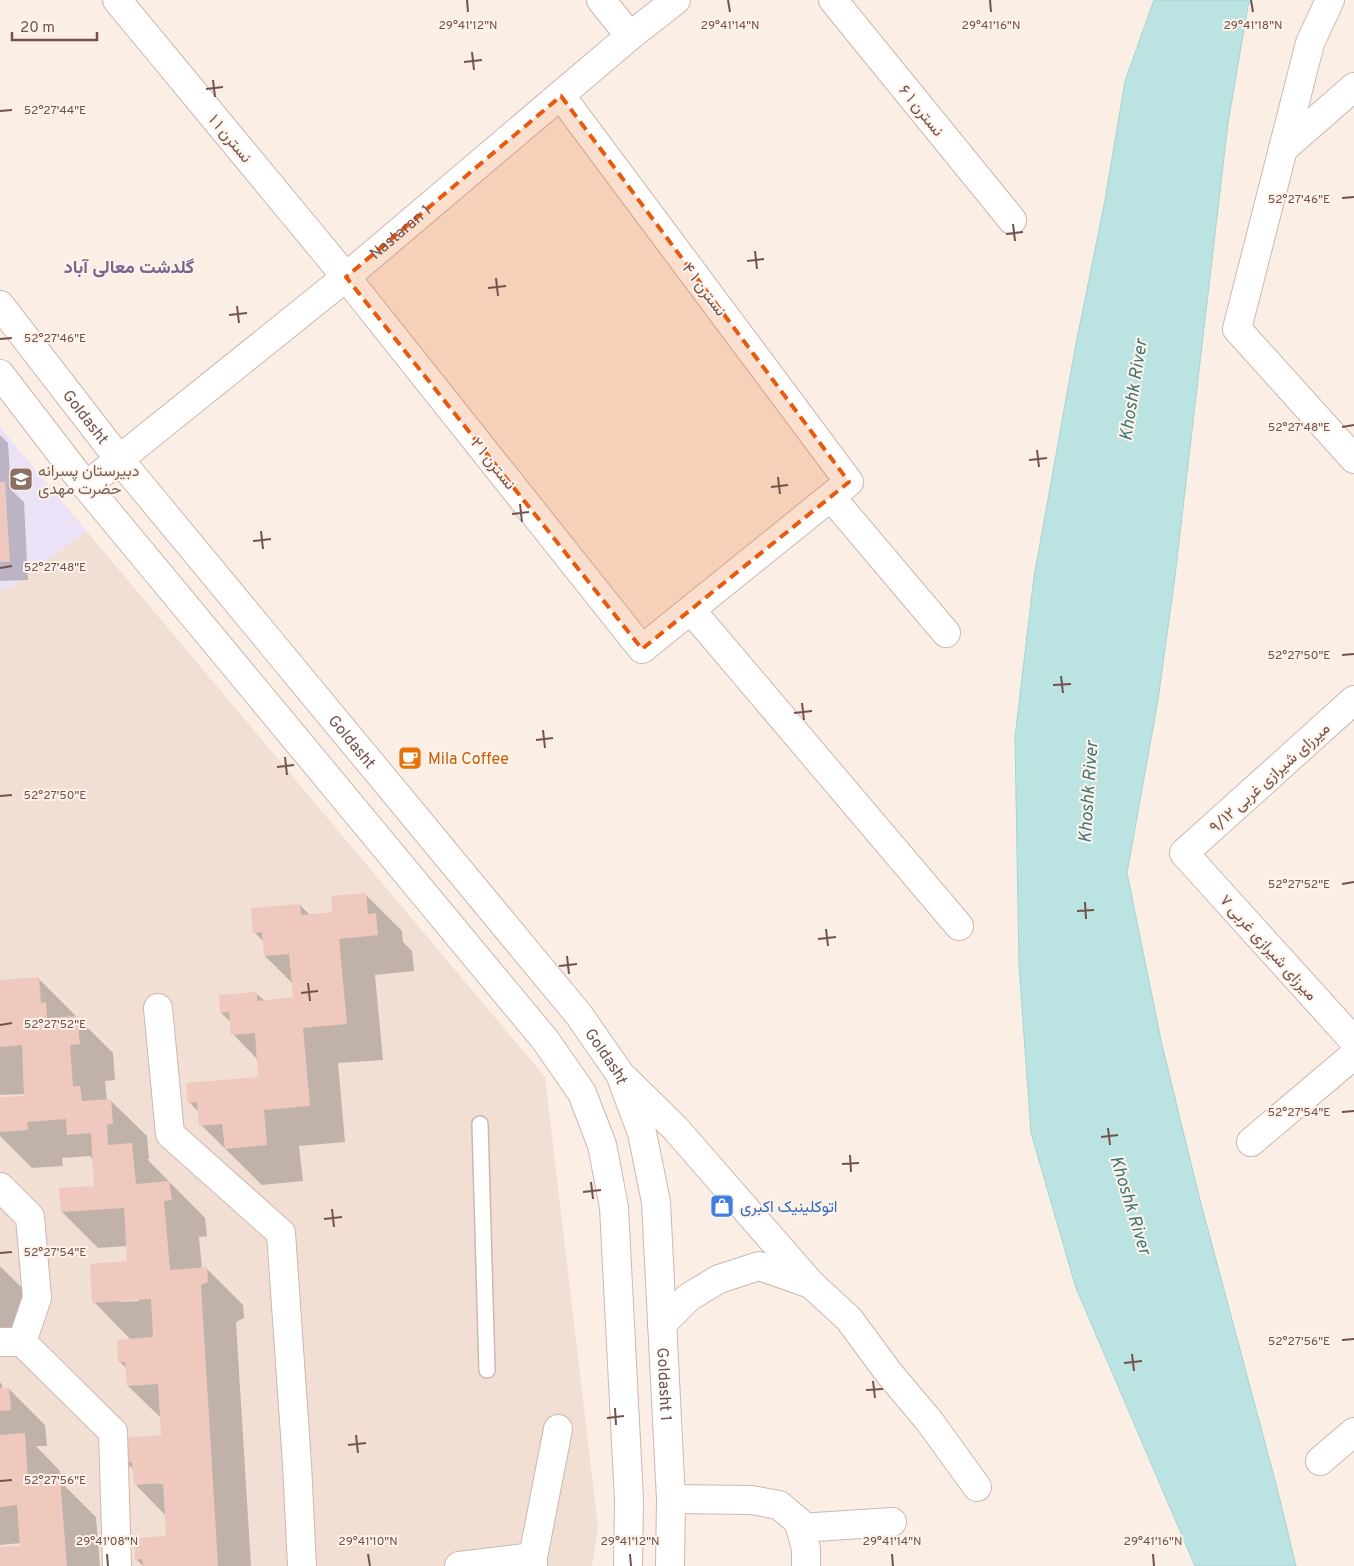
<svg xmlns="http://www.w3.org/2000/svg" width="1354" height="1566" font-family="Overpass,Vazirmatn,sans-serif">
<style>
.residential{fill:#f2dfd4}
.education{fill:#ece2f7}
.water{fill:#bbe3e2;stroke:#a2d5d3}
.shadow{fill:#0003;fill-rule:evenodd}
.building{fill:#efc9be}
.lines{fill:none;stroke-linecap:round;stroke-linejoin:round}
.service-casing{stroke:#ceb7af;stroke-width:18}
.minor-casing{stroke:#ceb7af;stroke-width:30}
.service{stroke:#fff;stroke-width:15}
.minor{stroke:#fff;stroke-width:28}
.marked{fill:#e8590c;fill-opacity:0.2;stroke:#e8590c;stroke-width:4;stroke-dasharray:10 6;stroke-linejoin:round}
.ticks{fill:none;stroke:#73524c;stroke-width:2}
.labels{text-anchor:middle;stroke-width:4;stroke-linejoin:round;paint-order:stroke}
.street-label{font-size:16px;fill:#73524c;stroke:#fef3eb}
.education-label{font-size:16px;fill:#785e54;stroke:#fef3eb;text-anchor:start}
.food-label{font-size:16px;fill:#c56008;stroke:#fef3eb;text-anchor:start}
.shop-label{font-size:16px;fill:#366cbe;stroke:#fef3eb;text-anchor:start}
.neighbourhood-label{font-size:18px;font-weight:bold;fill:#78648f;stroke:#fef3eb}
.water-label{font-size:18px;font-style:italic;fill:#407776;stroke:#fef3eb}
.ticks-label{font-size:12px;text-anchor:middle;fill:#73524c;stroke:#fef3eb;stroke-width:4;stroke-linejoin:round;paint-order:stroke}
</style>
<rect width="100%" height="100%" fill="#fbeee5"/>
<!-- residential -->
<path class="residential" d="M0,428L545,1077L598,1527L592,1566H0Z"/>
<!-- education -->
<path class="education" d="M0,427L86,531L9,589L0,590Z"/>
<!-- water -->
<path class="water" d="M1154,0H1251L1248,6L1228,123L1175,576L1158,700L1127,873L1162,1045L1200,1200L1276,1484L1296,1566H1195L1076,1288L1031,1133L1019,965L1015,737L1034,577L1075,349L1105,200L1125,81Z"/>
<!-- shadow -->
<path class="shadow" d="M0,435L8,443L11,490L24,502L28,580L0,581Z
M366,895L402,931L403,942L412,951L414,971L375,975L383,1060L338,1063L345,1142L299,1146L303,1181L262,1185L201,1125L199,1112L189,1102L260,1078L258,1060L233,1034L232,1023L221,1013L256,993L265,1001L294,998L293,984L265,956L264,942L254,932L300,905L310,915L333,913Z
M38,978L75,1015V1017H77L113,1053L115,1080L105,1081L107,1100H110L147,1136L149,1159H147L205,1218L207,1236L199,1237L202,1269L206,1268L243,1305L244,1318L236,1322L251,1566H143L136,1559L168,1538L166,1516L135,1484L134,1470L125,1461L163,1437L162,1419L128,1386L127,1369L119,1361L131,1340L94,1302L128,1263L127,1246L98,1248L62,1212L95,1187L93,1160L90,1156L62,1158L63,1166L32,1168L0,1136V1098L26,1097V1094L0,1095V981ZM139,1299V1301L121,1302L120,1300ZM159,1482L169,1484H159Z
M0,1266L35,1301L39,1344L0,1348Z
M0,1382L2,1385L3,1389H9L45,1425L47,1446H36L60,1471L61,1482L96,1517L100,1566H0V1548L22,1547V1543L0,1545Z"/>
<!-- building -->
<path class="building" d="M0,482H5L10,562H0Z
M366,893L368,914L376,913L378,935L339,939L347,1024L303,1028L310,1106L264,1110L267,1145L225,1149L222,1124L199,1126L197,1102L188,1103L186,1083L258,1077L255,1033L231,1035L229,1012L220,1013L219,995L257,992V1001L293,997L289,954L264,956L262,932L253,933L251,908L300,904L301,915L332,912L331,896Z
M39,977L41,1003L46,1002L47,1018L77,1016L80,1044L70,1045L73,1086H80L82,1101L111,1099L113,1124H107L108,1145L132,1143L136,1184L169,1181L172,1200L164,1201L170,1270L207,1267L208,1282L201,1285L218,1566H143L142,1559L135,1560L134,1538L166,1536L163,1483L134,1485L132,1462H124L123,1438L161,1435L158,1384L127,1386L125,1362H118L117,1340L153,1337L151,1299L92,1303L90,1264L127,1261L124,1208L61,1212L59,1188L94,1186L91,1133L67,1135L66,1119L27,1122L28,1130L0,1132V1097L24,1096L22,1045L0,1047V980Z
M0,1388H9L11,1410L0,1411Z
M25,1433L28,1481L60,1479L67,1566H0V1547L20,1546L17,1505L0,1507V1435Z"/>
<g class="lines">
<!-- service casing -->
<g class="service-casing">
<path id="service" d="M480,1124L487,1370"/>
</g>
<!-- minor casing -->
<g class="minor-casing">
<g id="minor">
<path d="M117,0L346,277L642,649L849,482L561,96"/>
<path d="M601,0L630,36"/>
<path d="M833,0L1012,220"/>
<path d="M1330,0L1310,43L1237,329L1354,459"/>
<path d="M1283,149L1354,87"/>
<path id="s1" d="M0,305L119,459L579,1015L620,1074L642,1133L656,1202L671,1499L670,1566"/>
<path d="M0,374L86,486L546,1041L582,1093L602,1145L614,1207L629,1500L628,1566"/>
<path id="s2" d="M86,486L346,277L630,36L676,0"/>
<path d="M831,497L946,633"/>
<path d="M691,610L959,926"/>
<path d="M1354,700L1184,853L1354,1041"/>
<path d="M158,1008L170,1134L281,1233L297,1464L302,1566"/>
<path d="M625,1079L675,1128L811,1284"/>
<path d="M1251,1142L1354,1055"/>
<path d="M0,1187L30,1217L37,1298L22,1342"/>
<path d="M662,1324L689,1297L719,1279L759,1266L811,1284L849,1319L888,1372L930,1422L977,1487"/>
<path d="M0,1342H22L113,1432L117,1566"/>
<path d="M1320,1461L1354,1432"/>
<path d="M671,1499L751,1500L779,1505L799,1522L806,1549V1566"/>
<path d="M800,1528L892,1522"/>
<path d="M459,1566L533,1557"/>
<path d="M533,1566V1557L558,1429"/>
</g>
</g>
<!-- service -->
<use href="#service" class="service"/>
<!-- minor -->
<use href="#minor" class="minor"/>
</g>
<!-- marked area -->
<path class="marked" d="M561,96L849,482L642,649L346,277Z"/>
<!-- ticks -->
<path class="ticks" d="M467,0L468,12M728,0L730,12M990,0L991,12M1251,0L1253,12M472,52L474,70M464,62L482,60M213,80L215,97M206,89L223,87M0,111L12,110M1342,198L1354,197M1013,224L1015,241M1006,234L1023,232M755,251L757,269M747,261L764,259M496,278L498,296M488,288L506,286M237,306L239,323M229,315L247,313M0,339L12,338M1342,427L1354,425M1037,450L1039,467M1029,460L1047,458M778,477L780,494M771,487L788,485M520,504L522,522M512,514L529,512M261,531L263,549M253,541L271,539M0,568L12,566M1342,655L1354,654M1061,676L1063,693M1053,685L1071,684M802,703L804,720M794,713L812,711M543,730L545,748M536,740L553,738M285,757L287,775M277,767L294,765M0,796L12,795M1342,884L1354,882M1085,902L1086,919M1077,911L1094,910M826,929L828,946M818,939L836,937M567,956L569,974M559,966L577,964M308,983L310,1001M301,993L318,991M0,1025L12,1023M1342,1112L1354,1111M1108,1128L1110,1145M1101,1137L1118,1135M850,1155L851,1172M842,1164L859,1163M591,1182L593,1199M583,1192L601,1190M332,1209L334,1227M324,1219L342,1217M0,1253L12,1252M1342,1340L1354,1339M1132,1354L1134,1371M1124,1363L1142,1361M873,1381L875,1398M866,1390L883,1389M615,1408L616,1425M607,1418L624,1416M356,1435L358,1453M348,1445L366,1443M0,1481L12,1480M107,1554L108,1566M368,1554L370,1566M630,1554L631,1566M892,1554L893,1566M1153,1554L1154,1566"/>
<!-- icons -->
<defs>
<g id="school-square" transform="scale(1.25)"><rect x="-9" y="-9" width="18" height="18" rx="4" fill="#8d6e63" stroke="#fef3eb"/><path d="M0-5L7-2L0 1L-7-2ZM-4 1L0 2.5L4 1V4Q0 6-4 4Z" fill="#fff"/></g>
<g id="cafe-square" transform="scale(1.25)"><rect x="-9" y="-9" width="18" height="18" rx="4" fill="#e8710a" stroke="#fef3eb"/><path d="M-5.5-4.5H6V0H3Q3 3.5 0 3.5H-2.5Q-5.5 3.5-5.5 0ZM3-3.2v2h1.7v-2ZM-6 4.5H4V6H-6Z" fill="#fff"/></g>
<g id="shop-square" transform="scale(1.25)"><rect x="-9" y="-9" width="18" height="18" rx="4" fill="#3f7fe0" stroke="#fef3eb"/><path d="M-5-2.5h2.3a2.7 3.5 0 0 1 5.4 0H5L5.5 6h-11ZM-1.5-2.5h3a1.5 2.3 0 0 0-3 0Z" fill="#fff"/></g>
</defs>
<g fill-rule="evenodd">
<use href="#school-square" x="21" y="479"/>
<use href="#cafe-square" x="410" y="758"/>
<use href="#shop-square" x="722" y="1206"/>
</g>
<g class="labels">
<!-- street labels -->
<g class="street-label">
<text transform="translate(922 110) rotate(51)" y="6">۶ نسترن ۱</text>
<text transform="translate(231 138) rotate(50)" y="6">۱ نسترن ۱</text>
<text dy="6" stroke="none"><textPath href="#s2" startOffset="404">Nastaran 1</textPath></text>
<text transform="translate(705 289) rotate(53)" y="6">۴ نسترن ۱</text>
<text dy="6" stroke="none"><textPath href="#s1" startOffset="141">Goldasht</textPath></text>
<text transform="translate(494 463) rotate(51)" y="6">۲ نسترن ۱</text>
<text dy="6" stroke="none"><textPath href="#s1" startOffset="561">Goldasht</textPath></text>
<text transform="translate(1269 777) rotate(-42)" y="6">۹/۱۲ میرزای شیرازی غربی</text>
<text transform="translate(1269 947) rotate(48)" y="6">۷ میرزای شیرازی غربی</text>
<text dy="6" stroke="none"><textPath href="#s1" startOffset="966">Goldasht</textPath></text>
<text dy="6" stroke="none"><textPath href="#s1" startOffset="1304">Goldasht 1</textPath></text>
</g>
<!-- education labels -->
<g class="education-label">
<text x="38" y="476">دبیرستان پسرانه<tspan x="38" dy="18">حضرت مهدی</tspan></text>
</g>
<!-- food labels -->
<g class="food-label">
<text x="428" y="764">Mila Coffee</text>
</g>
<!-- shop labels -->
<g class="shop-label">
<text x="740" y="1212">اتوکلینیک اکبری</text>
</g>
<!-- neighbourhood labels -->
<g class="neighbourhood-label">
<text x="129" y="273">گلدشت معالی آباد</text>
</g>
<!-- water labels -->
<g class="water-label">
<text transform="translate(1133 390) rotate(-81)" y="6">Khoshk River</text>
<text transform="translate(1088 792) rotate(-86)" y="6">Khoshk River</text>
<text transform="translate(1131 1205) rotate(73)" y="6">Khoshk River</text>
</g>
</g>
<g class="ticks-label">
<text x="468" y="29">29°41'12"N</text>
<text x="730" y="29">29°41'14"N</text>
<text x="991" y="29">29°41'16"N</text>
<text x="1253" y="29">29°41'18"N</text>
<text x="55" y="114">52°27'44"E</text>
<text x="1299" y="203">52°27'46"E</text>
<text x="55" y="342">52°27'46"E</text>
<text x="1299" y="431">52°27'48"E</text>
<text x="55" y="571">52°27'48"E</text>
<text x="1299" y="659">52°27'50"E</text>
<text x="55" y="799">52°27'50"E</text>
<text x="1299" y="888">52°27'52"E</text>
<text x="55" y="1028">52°27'52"E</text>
<text x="1299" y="1116">52°27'54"E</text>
<text x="55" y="1256">52°27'54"E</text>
<text x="1299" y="1345">52°27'56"E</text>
<text x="55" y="1484">52°27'56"E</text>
<text x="107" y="1545">29°41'08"N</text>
<text x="368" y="1545">29°41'10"N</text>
<text x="630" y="1545">29°41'12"N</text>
<text x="892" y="1545">29°41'14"N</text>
<text x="1153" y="1545">29°41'16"N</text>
</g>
<!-- scale -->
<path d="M12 32v8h85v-8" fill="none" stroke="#73524c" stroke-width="2.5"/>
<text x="20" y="32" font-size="15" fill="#73524c" stroke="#fef3eb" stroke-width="4" paint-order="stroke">20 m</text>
</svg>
